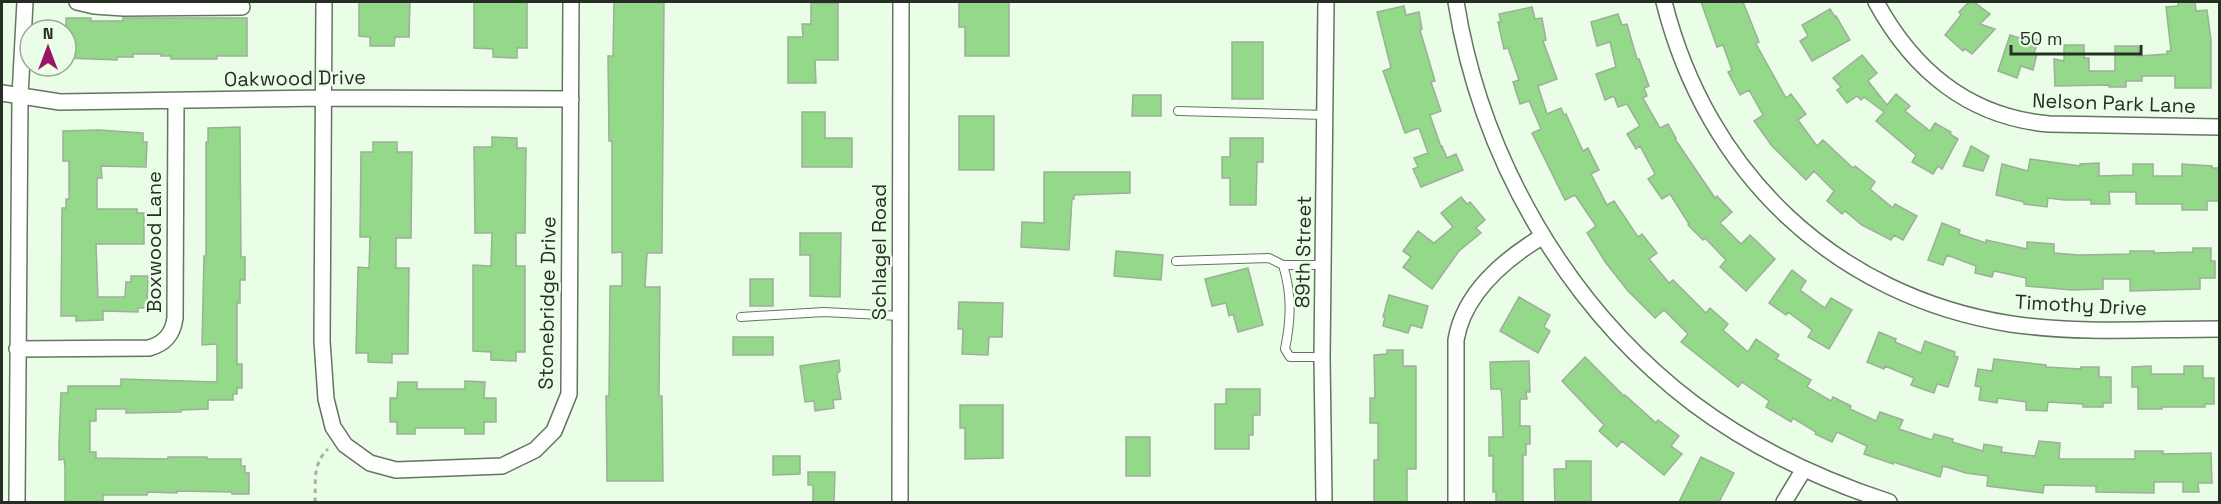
<svg xmlns="http://www.w3.org/2000/svg" width="2221" height="504" font-family="'Space Grotesk',sans-serif">
<style>
.building{fill:#94d889;stroke:#9caf99;stroke-width:1.5}
.lines{fill:none;stroke-linecap:round;stroke-linejoin:round}
.lane-casing{stroke:#647561;stroke-width:10}
.street-casing{stroke:#647561;stroke-width:18}
.path{stroke:#a5b4a2;stroke-width:3;stroke-dasharray:4.5 4.5;stroke-linecap:butt}
.lane{stroke:#fff;stroke-width:8}
.street{stroke:#fff;stroke-width:15}
.labels{text-anchor:middle;stroke-width:5;stroke-linejoin:round;paint-order:stroke}
.street-label{font-size:20px;fill:#262e25;stroke:#eafee7}
</style>
<rect width="100%" height="100%" fill="#eafee7"/>
<!-- building -->
<path class="building" d="M359,2H410L409,37H395L394,46H370V37L359,36Z
M474,2H527V48H517V58L493,57V49L474,48Z
M614,2H664L662,253H647L645,287H660L659,396H662L663,481H607L606,396H609L610,286H622V252L612,253V141H609L608,56H613Z
M959,2H1009V56H965V27H959Z
M1701,2H1743L1759,42L1756,44L1786,98L1791,94L1806,114L1798,120L1817,146L1823,140L1853,168L1855,166L1875,182L1870,189L1893,208L1895,204L1917,216L1903,240L1894,235L1891,240L1862,225L1845,211L1842,214L1827,201L1834,191L1814,171L1806,180L1772,146L1754,121L1763,115L1749,90L1740,95L1728,72L1732,70L1723,45L1717,47Z
M1969,2H1974L1990,14L1980,24L1995,29L1972,54L1965,49L1963,51L1945,35L1961,15L1959,12Z
M2178,2H2195L2196,11L2207,10L2211,40V88H2175V76H2142V81H2126V87H2109V85L2055,86L2054,59L2064,61V45H2084V58H2089V71H2115V46H2138L2139,56L2167,54V51H2171L2166,7L2178,6Z
M811,3H838V60H815L816,83H788V37H803L802,24H811Z
M1404,6L1406,15L1419,12L1422,29L1420,30L1435,81L1431,82L1441,111L1430,115L1441,147L1442,146L1447,158L1456,154L1463,170L1421,187L1413,169L1418,167L1414,158L1428,153L1419,128L1405,133L1383,71L1391,68L1377,12Z
M1532,7L1535,19L1542,18L1546,40L1543,41L1557,79L1538,86L1547,114L1561,108L1564,115L1566,114L1583,151L1588,148L1599,170L1591,174L1607,205L1614,201L1638,237L1642,234L1657,253L1649,259L1669,283L1673,280L1706,313L1710,308L1728,324L1723,330L1748,352L1756,339L1779,355L1776,359L1811,380L1807,387L1831,401L1833,397L1851,406L1850,409L1876,421L1880,412L1903,420L1899,429L1932,440L1934,434L1953,439L1952,442L1983,451L1984,444L2002,447L2001,452L2035,456L2039,441L2060,443L2059,459H2135V451H2163V454L2211,453L2212,483H2198L2199,492H2183V482H2154V493L2096,492V486L2044,485L2043,493L1987,486L1988,476L1966,473L1943,466L1940,477L1893,462V464L1864,454L1867,446L1837,432L1832,442L1815,434L1816,432L1793,418L1791,422L1766,407L1769,401L1742,382L1738,387L1681,342L1688,334L1664,310L1655,318L1628,291L1606,263L1587,233L1596,226L1575,195L1565,200L1532,133L1541,129L1529,101L1520,104L1513,82L1519,80L1508,48L1504,49L1498,22H1501L1499,14Z
M1830,9L1835,17L1836,16L1850,40L1812,61L1800,41L1808,36L1802,25Z
M1618,14L1622,25L1627,24L1637,59H1639L1649,86L1644,88L1647,96L1643,98L1660,128L1668,124L1676,138L1675,139L1715,198L1717,196L1732,212L1720,223L1741,244L1750,235L1775,259L1746,291L1720,267L1726,260L1705,238L1703,240L1688,225L1689,224L1670,194L1662,199L1648,179L1655,174L1640,146L1636,149L1627,134L1640,126L1627,104L1618,107L1614,96L1605,100L1596,74L1616,67L1610,42L1597,46L1591,22Z
M66,18H91V21H123V18H247V56H217V59H171V56H161V54H133V57H117V60L66,58Z
M2020,34L2039,40L2034,53L2037,54L2033,70L2021,66L2017,78L1998,71L2010,35L2019,38Z
M1232,42H1263V99H1232Z
M1862,55L1877,73L1868,81L1887,105L1896,94L1910,106L1905,111L1930,131L1935,123L1951,132L1950,134L1958,139L1942,169L1938,166L1933,174L1912,162L1916,155L1876,121L1884,112L1864,97L1861,100L1857,96L1847,103L1837,90L1841,87L1833,78Z
M1133,95H1161V116H1132Z
M802,112H825V138H852V167H802Z
M959,116H994V170H959Z
M240,127L241,257H245V280H240V303H237V364H242V388H237V394H233V400H208V409L181,410V412L126,413V409H96V421H90V452H96V458L168,459V457H207V459H241V466H245V473H249V494H232V492L177,491V493L148,492L147,495H103V502H65V468L64,459L59,460V442L61,393H68V386H121V379L217,382V344L202,345L204,256H206V142H208V128Z
M99,130L143,133V142H147L146,167L101,166L102,178H97V209H137V213H144V244H96L98,297H125L126,282H131V276H148L147,308H138V312L103,311V320L76,321V316H61L62,208H66V199H69V161H63V131Z
M492,137L517,138V148H526L525,233H516V266H525V352H516V361L491,360V352L473,351V265L491,266L492,233H475L474,147H492Z
M1230,138H1263V162H1257L1256,205H1230V178H1222V157H1230Z
M373,142H397V152H412L411,238H396V268H409L408,354H392V363L368,362V353H356L358,267L369,268L370,237H360L361,152H373Z
M1971,146L1989,156L1983,171L1963,166Z
M2030,159L2080,166V164L2099,163V176L2133,175V164H2153V176H2182V164L2212,166V168H2219V201H2207V210H2182V204H2136V192H2109L2110,204H2091V200H2064L2048,198L2047,207L2024,204V202L1996,195L2002,164L2028,171Z
M1044,172H1130V193L1074,195V199H1072L1069,250L1021,247L1022,222L1044,223Z
M1461,197L1467,204L1470,202L1485,220L1476,228L1481,233L1459,251L1432,289L1403,267L1411,257L1403,251L1418,231L1434,243L1453,227L1441,213Z
M1942,223L1960,230L1959,234L1986,243V240L2027,249V242L2054,244V253L2079,255L2130,254V251H2154V253L2193,252V248H2211V261H2215V278H2200V289L2130,291V279H2103V289L2072,290L2026,286V278L1994,271L1992,277L1975,273L1976,266L1947,255L1943,265L1928,260Z
M800,233H841L840,297L810,296V255H800Z
M1116,251L1163,255L1161,280L1114,276Z
M1248,268L1263,325L1238,332L1233,314L1229,316L1226,303L1212,306L1205,279Z
M1792,270L1806,281L1800,290L1825,308L1831,298L1852,310L1829,349L1808,337L1812,330L1788,312L1786,315L1769,303Z
M750,279H773V306H750Z
M1389,295L1428,306L1422,328L1411,325L1408,333L1383,326L1385,317H1383Z
M1519,297L1550,315L1544,327L1550,331L1538,353L1500,331Z
M959,302L1003,303L1002,337H989L988,355L962,354L963,329H958Z
M1879,332L1896,339L1895,342L1921,353L1925,341L1955,352L1954,356L1958,357L1948,387L1937,384L1934,393L1911,385L1914,378L1885,366L1884,369L1867,362Z
M733,337H773V355H733Z
M1387,350H1403V366H1416V469H1407V502H1374V460H1378V423H1370V398H1375L1374,355L1387,354Z
M1585,357L1624,396L1625,395L1656,423L1658,420L1679,436L1671,446L1682,454L1664,475L1622,441L1617,447L1599,431L1604,425L1562,381Z
M1994,359L2046,365V367L2081,369V367H2099V377H2111V403H2103V407H2083V404L2048,402L2047,411L2026,410V402L1998,398L1997,403L1979,400L1981,387L1975,386L1978,369L1992,371Z
M839,360L840,371L837,374L841,399L833,400L834,408L815,411L814,401L805,402L800,366Z
M1529,361L1530,392H1526L1527,399H1520V426H1530V444H1526V455H1523V502H1496V492H1493V456H1489V437H1503L1502,400L1501,389H1491L1490,362Z
M2151,366V374H2184V366H2203V378H2214V404H2205V407H2162V409H2138V387H2132V367Z
M465,381L485,382L484,398H496V422H484V434H465V428H415V434H397V422H390V398H397L398,382H417V389H465Z
M1226,389H1260V415H1253V435H1249V449H1215V404H1226Z
M960,405H1003V458L965,459V428H960Z
M1126,437H1150V476H1126Z
M773,456H800V474L773,475Z
M1701,457L1734,473L1719,502H1679Z
M1566,461H1591V502H1555L1554,469H1566Z
M808,472H835L834,502H813V485H808Z"/>
<g class="lines">
<!-- lane casing -->
<g class="lane-casing">
<path id="lane" d="M1178,111L1326,115
M1176,261L1269,258L1283,265C1292,294 1291,320 1285,349L1290,357H1322
M1283,265H1324
M741,317L824,312L900,316"/>
</g>
<!-- street casing -->
<g class="street-casing">
<path id="street" d="M77,2L94,6L124,8V2
M324,2L322,341L326,399L333,427L345,445L370,463L396,470L502,466L535,450L554,431L569,394L571,2
M1456,2C1481,158 1567,308 1694,404C1753,448 1819,479 1889,502
M1664,2C1707,173 1835,296 2011,324C2080,334 2151,329 2220,329
M1876,2C1913,70 1969,117 2049,124L2220,127
M124,8L242,7
M2,93L60,102L324,98L571,99
M17,349L149,348C164,344 173,334 175,318L176,101
M17,502L20,96L25,2
M900,502L901,2
M1324,502L1322,357L1326,2
M1456,502V340C1464,292 1505,259 1543,236
M1784,502L1804,469"/>
</g>
<!-- path -->
<path class="path" d="M315,502C316,482 312,464 328,449"/>
<!-- lane -->
<use href="#lane" class="lane"/>
<!-- street -->
<use href="#street" class="street"/>
</g>
<g class="labels">
<!-- street labels -->
<g class="street-label">
<text transform="translate(295 78) rotate(-1)" y="7">Oakwood Drive</text>
<text transform="translate(2114 103) rotate(2)" y="7">Nelson Park Lane</text>
<text transform="translate(154 242) rotate(-90)" y="7">Boxwood Lane</text>
<text transform="translate(879 252) rotate(-90)" y="7">Schlagel Road</text>
<text transform="translate(1303 252) rotate(-89)" y="7">89th Street</text>
<text transform="translate(547 303) rotate(-89)" y="7">Stonebridge Drive</text>
<text transform="translate(2081 305) rotate(3)" y="7">Timothy Drive</text>
</g>
</g>
<!-- border -->
<rect width="2221" height="504" fill="none" stroke="#262e25" stroke-width="6"/>
<!-- north arrow -->
<g transform="translate(48 48)"><circle r="28" fill="#eafee7" stroke="#9cab99" stroke-width="1.5"/>
<path d="M0-4.5L10 22L0 15L-10 22Z" fill="#9b1364"/>
<text y="-9" font-size="16" font-weight="bold" text-anchor="middle" fill="#262e25">N</text>
</g>
<!-- scale -->
<path d="M2011 45v9h130v-9" fill="none" stroke="#262e25" stroke-width="3"/>
<text x="2020" y="45" font-size="18" fill="#262e25" stroke="#eafee7" stroke-width="4.5" paint-order="stroke">50 m</text>
</svg>
